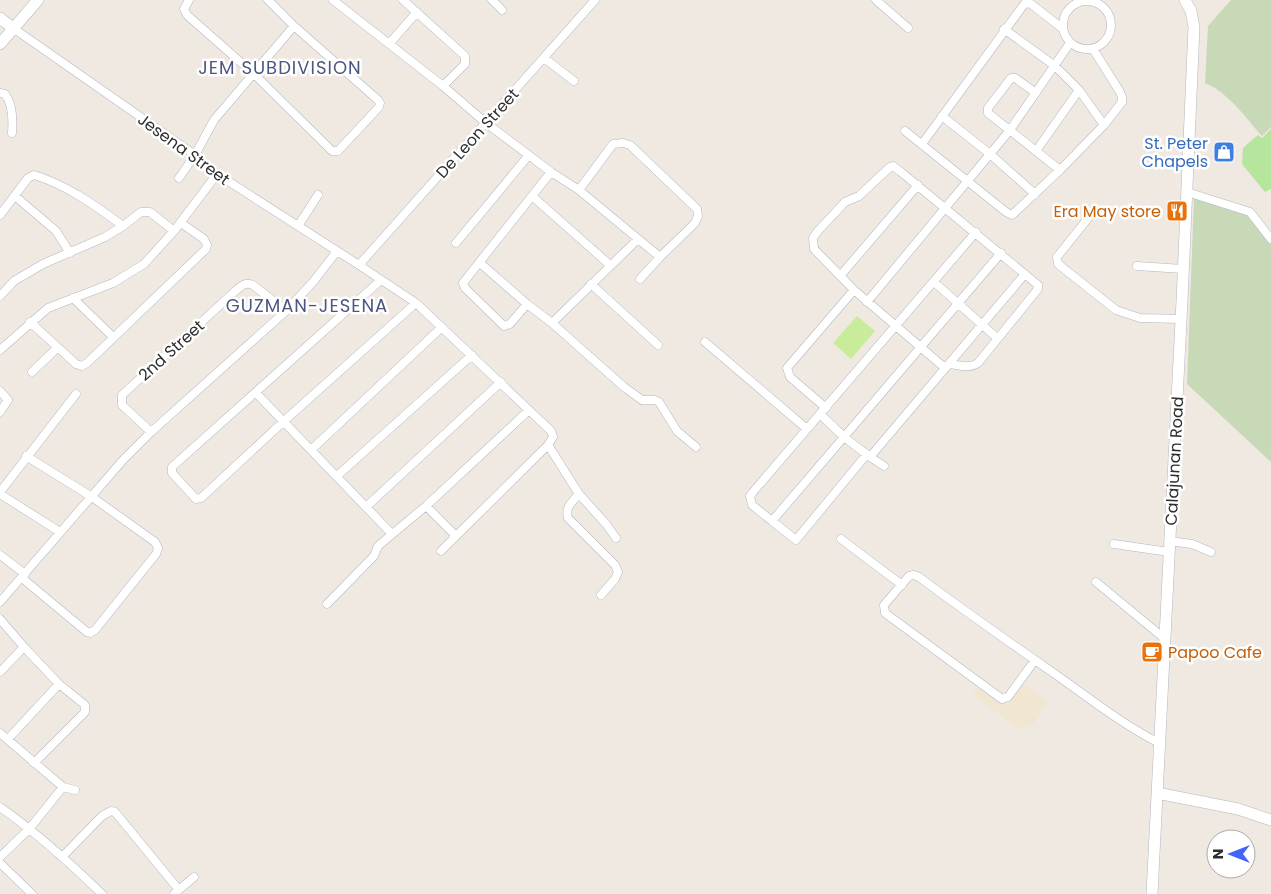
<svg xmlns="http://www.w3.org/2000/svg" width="1271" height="894" font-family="Poppins,sans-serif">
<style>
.education{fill:#f0e6d1}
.green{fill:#b6e59e}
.cemetery{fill:#c8d9b8}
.pitch{fill:#c9ec9a}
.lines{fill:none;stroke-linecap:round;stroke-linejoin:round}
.street-casing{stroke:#b4b7c1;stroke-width:9}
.secondary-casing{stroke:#b4b7c1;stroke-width:12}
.street{stroke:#fff;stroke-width:8}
.secondary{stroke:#fff;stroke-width:11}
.labels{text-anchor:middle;stroke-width:5;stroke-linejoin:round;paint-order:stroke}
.street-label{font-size:16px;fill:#2e2e2e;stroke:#fff}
.shop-label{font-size:16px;fill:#366cbe;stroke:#fff;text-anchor:end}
.food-label{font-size:16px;fill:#c56008;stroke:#fff;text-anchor:end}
.neighbourhood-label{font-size:18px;letter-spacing:1px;fill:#4d5680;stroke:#fff}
</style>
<rect width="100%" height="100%" fill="#efe9e1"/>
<!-- education -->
<path class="education" d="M1024,684L1048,702L1033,724L1017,728L973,695L981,685L1008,704Z"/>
<!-- green -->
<path class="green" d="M1271,129V189L1265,192L1242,164L1243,148L1258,135L1262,138Z"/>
<!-- cemetery -->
<path class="cemetery" d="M1231,0H1271V127L1262,136C1245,117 1229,93 1205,83L1208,26Z
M1194,198L1249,216L1271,244V462L1187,384Z"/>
<!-- pitch -->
<path class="pitch" d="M857,316L875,331L851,359L833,343Z"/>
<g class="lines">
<!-- street casing -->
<g class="street-casing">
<path id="street" d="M189,0L184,9L187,15L254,74L332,151H338L379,107L380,103L378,100L294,26L268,0
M333,0L443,86L486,123L551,172L579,190L660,257
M403,0L465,56V64L443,86
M492,0L502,10
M876,0L908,28
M1063 25a24 24 0 1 1 48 0a24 24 0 1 1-48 0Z
M13,28L195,155L217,174L359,265L416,303L551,431L553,437L548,445L441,551
M1004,29L1055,66L1079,90L1104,125
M389,44L417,12
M544,58L574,81
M0,93L5,94C13,104 13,120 12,133
M1036,93L1015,78H1011L988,108V113L1060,170
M942,116L990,154L1035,194
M905,131L1006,212L1012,215L1060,170L1104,125L1122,102V97L1120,92L1093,49
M922,144L1025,3L1031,4L1063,29
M1036,151L1079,90
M179,178L195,155L214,120L294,26
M579,190L613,144L623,143L630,145L697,209L698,216L695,223L660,257L640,279
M1187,192L1250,212L1271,239
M15,196L56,231L70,253
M532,196L610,265
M0,215L28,178L34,175C67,185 96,206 123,226
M1089,217L1057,257L1058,264L1116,310L1140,318L1181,319
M298,226L318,195
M976,232L753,492L750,496L752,505L772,521L844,437L870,457L1025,274
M456,243L529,155
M480,263L527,304L552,323L624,387L642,400H655L659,402L677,431L696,447
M359,265L595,0
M1137,266L1183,269
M840,276L918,185
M381,280L172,467V473L196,499L201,498L284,421L416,303
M934,282L997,338
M591,284L658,345
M0,296L14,281L43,264L105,237L123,226L141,212H150L174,231
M73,298L113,337
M867,302L1010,130L1070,43
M527,304L510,324L504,326L465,288L463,283L551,172
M30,322L76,364L82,366L87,363L206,249L207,245L204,239L181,223
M552,323L638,239
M705,342L807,429
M0,350L48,308L113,283L144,264L174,231L217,174
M945,368L854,290L814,249L813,238L817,232L845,202L859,196L890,167L893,166L901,172L1038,285V289L978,363C969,369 959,365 949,364
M32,372L57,348
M0,391L8,400L0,412
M256,393L392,534
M826,408L790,377L787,368L854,290
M820,414L844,437L1001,253
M151,432L122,405V395L232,294C239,288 244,281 253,285L286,311
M548,445L579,494L606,524L616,538
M311,450L442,327
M870,457L884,466
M337,476L472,355
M0,492L76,394
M0,494L60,532
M579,494C572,502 565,507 568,518L615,565L618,572L615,579L601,595
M426,506L456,536
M366,507L501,382
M772,521L796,540L867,454
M841,539L902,585
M1169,541L1192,544L1211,552
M1114,544L1169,552
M0,555L25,574L22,578L87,632L90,633L95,630L156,554L158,548L155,542L92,497L26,456
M1096,582L1165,639
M0,602L123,460L151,432L286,311L313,282L337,251
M327,604L374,556L378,546L426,506L528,411
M0,619L24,647L59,684L85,705V712L34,763
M1035,660L1008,697L1002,699L885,613L884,605L909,576L914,575L919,577C963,610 1009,642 1055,674C1089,698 1122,724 1159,743
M0,672L24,647
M0,733L63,787L30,828L0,857
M8,739L59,684
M63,787L75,790
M0,807C37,833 69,862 102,894
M63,856L102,816L111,811L115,812L179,890
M0,863L32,894
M174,894L194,877"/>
</g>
<!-- secondary casing -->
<g class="secondary-casing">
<path id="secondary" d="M0,18L13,28
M0,44L38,0
M1157,793L1238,809L1271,820
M1152,894L1182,301L1194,27L1191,11L1185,0"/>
</g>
<!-- street -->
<use href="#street" class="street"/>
<!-- secondary -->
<use href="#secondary" class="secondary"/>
</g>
<!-- icons -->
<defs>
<g id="shop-square" transform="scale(1.125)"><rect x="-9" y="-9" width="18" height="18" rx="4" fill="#3f7fe0" stroke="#fff"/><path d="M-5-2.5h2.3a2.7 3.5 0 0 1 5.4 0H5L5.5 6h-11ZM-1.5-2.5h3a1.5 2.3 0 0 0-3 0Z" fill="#fff"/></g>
<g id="restaurant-square" transform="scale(1.125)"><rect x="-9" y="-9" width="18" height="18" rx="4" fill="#e8710a" stroke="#fff"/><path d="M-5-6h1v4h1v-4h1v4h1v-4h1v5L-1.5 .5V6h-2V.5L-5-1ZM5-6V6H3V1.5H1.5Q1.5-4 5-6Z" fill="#fff"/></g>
<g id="cafe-square" transform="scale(1.125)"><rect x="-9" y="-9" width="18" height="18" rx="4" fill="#e8710a" stroke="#fff"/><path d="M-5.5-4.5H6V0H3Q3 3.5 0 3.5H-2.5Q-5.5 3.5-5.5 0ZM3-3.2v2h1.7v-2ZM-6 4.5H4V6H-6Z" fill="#fff"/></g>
</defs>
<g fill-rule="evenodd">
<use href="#shop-square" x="1224" y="152"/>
<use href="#restaurant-square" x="1177" y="211"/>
<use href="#cafe-square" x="1152" y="652"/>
</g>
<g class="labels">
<!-- street labels -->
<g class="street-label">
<text transform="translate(477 133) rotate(-48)" y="6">De Leon Street</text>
<text transform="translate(184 149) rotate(36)" y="6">Jesena Street</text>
<text transform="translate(171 350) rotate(-42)" y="6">2nd Street</text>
<text transform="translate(1174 461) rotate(-87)" y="6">Calajunan Road</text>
</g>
<!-- shop labels -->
<g class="shop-label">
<text x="1208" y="149">St. Peter<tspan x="1208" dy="18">Chapels</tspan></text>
</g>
<!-- food labels -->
<g class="food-label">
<text x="1161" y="217">Era May store</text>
<text x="1168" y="658" text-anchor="start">Papoo Cafe</text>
</g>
<!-- neighbourhood labels -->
<g class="neighbourhood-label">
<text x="280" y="74">JEM SUBDIVISION</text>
<text x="307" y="312">GUZMAN-JESENA</text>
</g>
</g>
<!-- north arrow -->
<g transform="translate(1231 854) rotate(270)"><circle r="24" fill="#ffffff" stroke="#ababab"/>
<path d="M0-4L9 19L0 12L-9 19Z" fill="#4264fb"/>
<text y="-8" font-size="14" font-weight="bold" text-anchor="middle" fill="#2e2e2e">N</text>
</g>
</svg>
